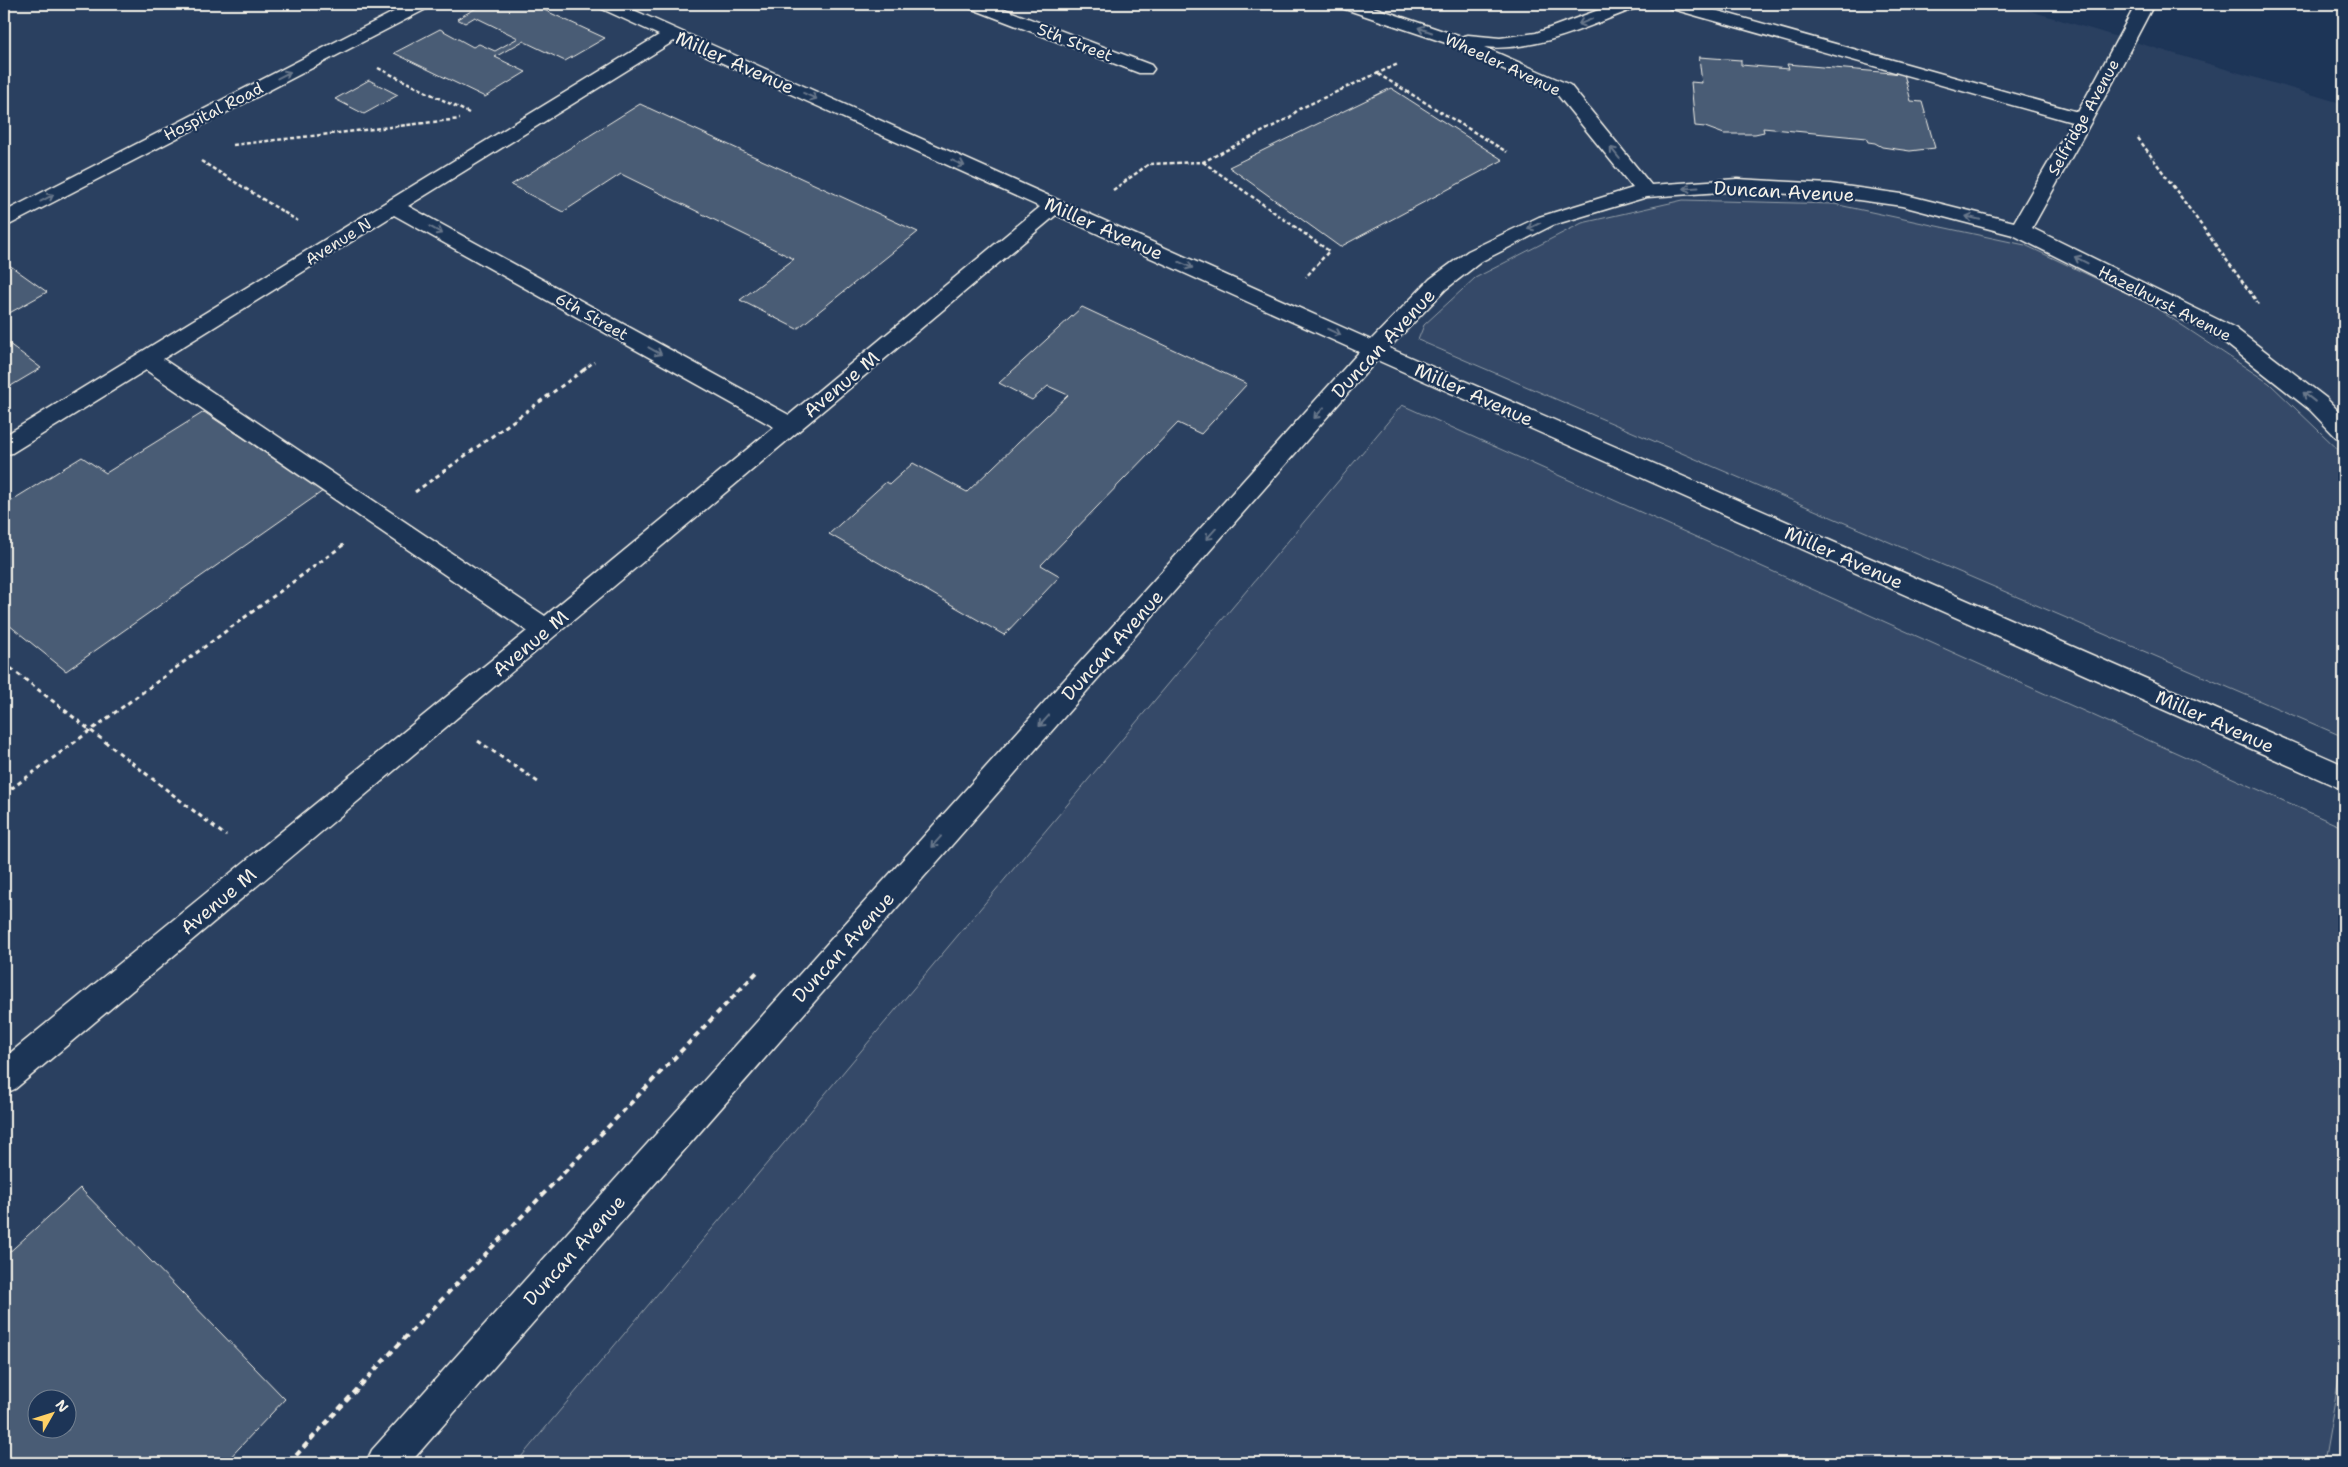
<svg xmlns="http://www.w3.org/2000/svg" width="2348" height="1467" font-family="'Shantell Sans',sans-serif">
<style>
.built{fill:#2a4060;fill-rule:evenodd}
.green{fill:#354a67;stroke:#949ea8}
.building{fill:#485b74;stroke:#f4f1e8;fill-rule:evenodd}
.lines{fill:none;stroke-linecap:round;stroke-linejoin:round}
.minor-casing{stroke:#f4f1e8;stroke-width:3}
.path-far2{stroke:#f4f1e8;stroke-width:2.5;stroke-dasharray:4 2.5;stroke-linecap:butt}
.path-far1{stroke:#f4f1e8;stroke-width:3;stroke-dasharray:4.5 4;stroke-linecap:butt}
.path{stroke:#f4f1e8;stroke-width:4;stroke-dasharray:6 4.5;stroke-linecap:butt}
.minor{fill:#1d3557;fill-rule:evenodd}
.oneway{stroke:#68778a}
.labels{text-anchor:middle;stroke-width:4.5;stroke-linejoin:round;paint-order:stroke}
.far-street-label{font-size:16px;fill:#f4f1e8;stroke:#1d3557}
.street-label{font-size:19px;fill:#f4f1e8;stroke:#1d3557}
</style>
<rect width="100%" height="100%" fill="#1d3557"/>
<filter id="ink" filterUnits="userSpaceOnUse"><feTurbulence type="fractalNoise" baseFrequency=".02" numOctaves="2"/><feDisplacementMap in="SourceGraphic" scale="10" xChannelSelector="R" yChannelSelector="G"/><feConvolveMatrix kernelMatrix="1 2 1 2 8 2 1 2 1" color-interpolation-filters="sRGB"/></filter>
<g filter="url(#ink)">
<!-- built -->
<path class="built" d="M4,4H2007L2344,104V1463H4ZM38,1400H68V1430H38Z"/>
<!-- green -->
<path class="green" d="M1683,200L1834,204L2025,245L2150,304L2269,383L2344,455V737L1418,340L1424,325L1475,278L1582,223Z
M1402,405L2344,828V1350L2324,1463H516Z"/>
<!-- building -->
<path class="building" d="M475,4H531L605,38L565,61L523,41L495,57L526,72L485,97L394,53L440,29L473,47L479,44L495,51L518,38L475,17L465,23L457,19L480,6Z
M1699,57L1741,60V65L1789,69L1787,64L1904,74L1911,101L1922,102L1935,148L1910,151L1882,147L1875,143L1868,142L1866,138L1763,128L1764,132L1755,134H1724L1705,127L1695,126L1691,82L1702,83Z
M369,80L398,95L364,114L335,99Z
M1391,88L1503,160L1340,247L1229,167Z
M640,104L918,232L797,329L740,300L794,259L621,174L563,212L511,185Z
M5,262L47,292L4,316V263Z
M1082,307L1247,384L1201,434L1178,423L1041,565L1060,576L1004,635L829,534L886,482L890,484L913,463L967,492L1068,395L1048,386L1032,400L999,383Z
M4,340L41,368L4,390Z
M204,412L323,491L66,671L4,621V505L82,457L106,473Z
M80,1188L285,1399L225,1463H4V1257ZM38,1400H68V1430H38Z"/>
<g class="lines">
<!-- minor casing -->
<g class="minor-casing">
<path id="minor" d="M409,4H431L428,8L11,224L4,226V212Z
M597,4H620L1371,340L1430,279L1468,251L1539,217L1633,188L1556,93L1446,43L1342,8L1339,4H1364L1461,37L1468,35L1500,38L1536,33L1615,4H1639L1636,8C1588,26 1538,52 1484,47L1570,85L1651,185L1737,179L1830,184L1902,194L2014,222L2072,122L1669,8L1666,4H1693L2078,112L2136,4H2154L2112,84L2032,228L2235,328L2326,398L2344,417V439L2336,437L2310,410L2219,338L2013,235L1902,206L1830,196L1737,191L1647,197L1553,225L1482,261L1446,289L1389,348L2344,765V790L1377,360L410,1463H366L372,1450L1359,352L1056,215L15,1089L4,1094V1058L527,631L146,370L12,453L4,455V436L659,35L600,8ZM674,41L1040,207L789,415L408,206ZM394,215L774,427L545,616L163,359Z
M967,4H991L1151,65L1154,69L1151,73H1139L970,8Z
M2332,4H2344V10L2335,8Z"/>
</g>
<!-- path-far2 -->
<path class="path-far2" d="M558,4L569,9
M378,68L471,114
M1378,74L1507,152
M2138,138L2260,306
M233,145L460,119
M201,161L298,221
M1203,162L1329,251L1306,277
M1113,190L1149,164L1203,162L1289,118L1299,109L1398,64
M583,370L594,362"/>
<!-- path-far1 -->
<path class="path-far1" d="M415,492L585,369
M4,663L226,836
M478,741L538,782
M4,794L346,543"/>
<!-- path -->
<path class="path" d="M289,1463L398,1345L759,970"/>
<!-- minor -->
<use href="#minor" class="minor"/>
</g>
<!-- one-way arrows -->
<defs><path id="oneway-shaft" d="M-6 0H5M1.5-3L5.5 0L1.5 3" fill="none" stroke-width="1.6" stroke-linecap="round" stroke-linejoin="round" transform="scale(1.25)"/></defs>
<g class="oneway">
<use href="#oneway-shaft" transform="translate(1585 22) rotate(158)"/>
<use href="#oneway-shaft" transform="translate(1425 30) rotate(-161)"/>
<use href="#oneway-shaft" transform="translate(284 75) rotate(-27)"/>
<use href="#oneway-shaft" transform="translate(810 96) rotate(24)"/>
<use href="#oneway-shaft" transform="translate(1615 153) rotate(-129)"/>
<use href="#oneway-shaft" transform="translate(958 163) rotate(24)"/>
<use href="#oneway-shaft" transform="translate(1691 188) rotate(176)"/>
<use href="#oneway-shaft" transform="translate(47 198) rotate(-28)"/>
<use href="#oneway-shaft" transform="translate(1973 218) rotate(-166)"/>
<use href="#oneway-shaft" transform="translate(1534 226) rotate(154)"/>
<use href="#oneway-shaft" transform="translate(436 230) rotate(29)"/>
<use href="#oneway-shaft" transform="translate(2081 260) rotate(-153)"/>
<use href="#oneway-shaft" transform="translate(1186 265) rotate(24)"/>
<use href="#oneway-shaft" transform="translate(1334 332) rotate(24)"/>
<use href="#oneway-shaft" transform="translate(655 351) rotate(29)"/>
<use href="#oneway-shaft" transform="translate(2309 397) rotate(-142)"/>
<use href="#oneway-shaft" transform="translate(1319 413) rotate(132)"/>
<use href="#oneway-shaft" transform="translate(1211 534) rotate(132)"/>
<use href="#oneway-shaft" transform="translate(1044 721) rotate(132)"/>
<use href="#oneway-shaft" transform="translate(936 842) rotate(132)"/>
</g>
</g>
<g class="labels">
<!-- far-street labels -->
<g class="far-street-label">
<text transform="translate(1075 42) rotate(21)" y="6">5th Street</text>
<text transform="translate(1503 64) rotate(25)" y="6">Wheeler Avenue</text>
<text transform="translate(213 111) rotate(-27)" y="6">Hospital Road</text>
<text transform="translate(2083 117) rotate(-61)" y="6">Selfridge Avenue</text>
<text transform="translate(338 241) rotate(-32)" y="6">Avenue N</text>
<text transform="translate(2165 303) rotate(27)" y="6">Hazelhurst Avenue</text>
<text transform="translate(592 316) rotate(29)" y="6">6th Street</text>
</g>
<!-- street labels -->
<g class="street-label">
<text transform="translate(735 62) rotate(24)" y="7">Miller Avenue</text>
<text transform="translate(1784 191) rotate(3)" y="7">Duncan Avenue</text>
<text transform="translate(1104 228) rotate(24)" y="7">Miller Avenue</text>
<text transform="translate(1383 343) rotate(-47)" y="7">Duncan Avenue</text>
<text transform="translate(841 384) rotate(-40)" y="7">Avenue M</text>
<text transform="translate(1474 394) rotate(24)" y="7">Miller Avenue</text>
<text transform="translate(1844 557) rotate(24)" y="7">Miller Avenue</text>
<text transform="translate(530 643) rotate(-40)" y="7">Avenue M</text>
<text transform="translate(1112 645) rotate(-48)" y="7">Duncan Avenue</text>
<text transform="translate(2215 721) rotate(24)" y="7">Miller Avenue</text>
<text transform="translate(218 901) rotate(-40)" y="7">Avenue M</text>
<text transform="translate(843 947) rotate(-48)" y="7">Duncan Avenue</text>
<text transform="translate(574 1250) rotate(-48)" y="7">Duncan Avenue</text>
</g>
</g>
<!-- margin -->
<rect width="2348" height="1467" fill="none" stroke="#1d3557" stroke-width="20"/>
<rect x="10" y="10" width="2328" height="1447" fill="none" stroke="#f4f1e8" stroke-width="2" filter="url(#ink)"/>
<!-- north arrow -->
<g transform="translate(52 1414) rotate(51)"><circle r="24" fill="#1d3557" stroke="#738091"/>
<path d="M0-4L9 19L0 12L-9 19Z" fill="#ffd166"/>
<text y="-8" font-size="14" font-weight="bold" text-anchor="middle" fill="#f4f1e8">N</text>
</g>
</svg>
